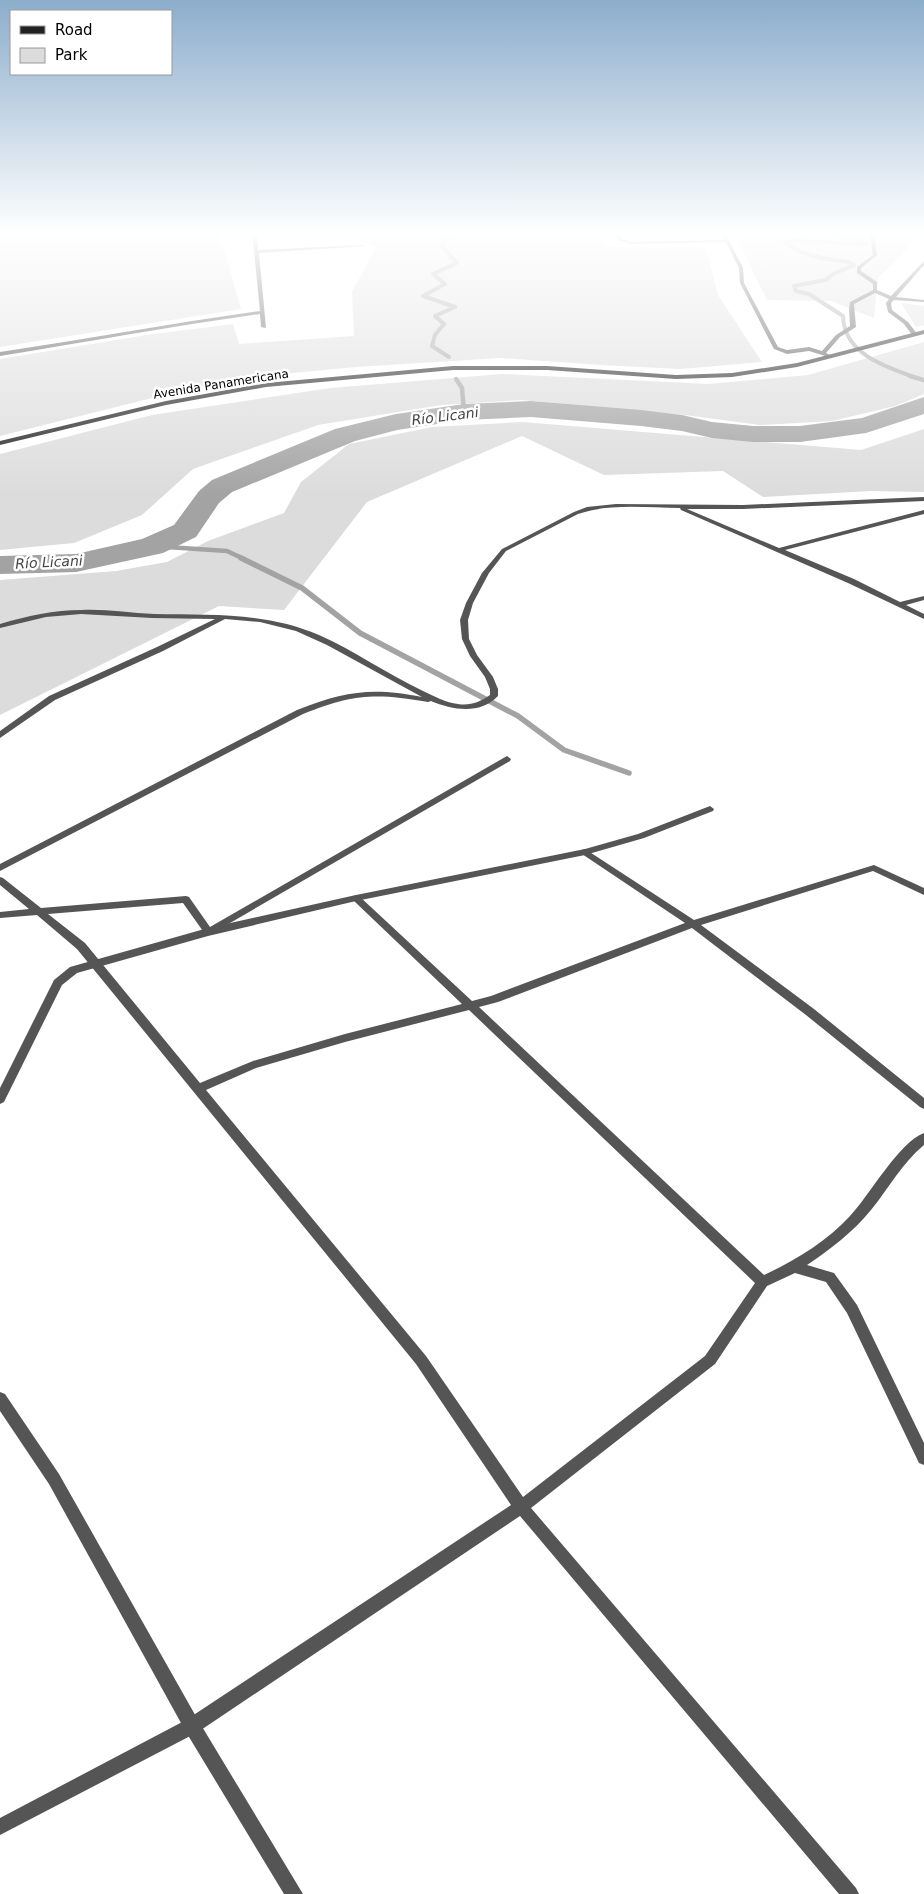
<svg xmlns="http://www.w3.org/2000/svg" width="924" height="1894" font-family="'DejaVu Sans',sans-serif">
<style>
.green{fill:#dcdcdc}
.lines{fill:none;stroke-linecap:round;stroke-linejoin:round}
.stream-far2{stroke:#a3a3a3;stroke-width:4}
.stream-far1{stroke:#a3a3a3;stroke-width:4.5}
.stream{stroke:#a3a3a3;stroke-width:5.5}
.river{fill:#a3a3a3;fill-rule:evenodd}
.service{fill:#555;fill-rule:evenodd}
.minor{fill:#555;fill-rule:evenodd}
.secondary{fill:#222;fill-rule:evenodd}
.labels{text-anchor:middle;stroke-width:5;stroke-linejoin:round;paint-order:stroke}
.far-street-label{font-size:12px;fill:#000;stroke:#fff}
.far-water-label{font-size:14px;font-style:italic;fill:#444;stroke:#fff}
</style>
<rect width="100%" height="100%" fill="#fff"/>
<!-- green -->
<path class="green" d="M0,231H219L241,309L0,347Z
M339,231H594L607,247L706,248L718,295L762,362L680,369L601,365L500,358L356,367L228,379L0,436V359L153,334L233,324L239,344L354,336L352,292L376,247Z
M733,231H902L915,241L878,278L874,318L831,301L767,300Z
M901,303L924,306V325L916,327Z
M924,342V394L895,406L832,421L760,425L685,415L522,400L441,405L318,425L193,469L142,515L74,543L0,550V454L152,415L330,388L502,374L708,384L808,375Z
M523,422L861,450L924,429V492L871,491L763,497L723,471L604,475L522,436L367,502L284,610L219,606L0,715V580L116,571L167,562L208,541L284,513L301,482L349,444L432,427Z"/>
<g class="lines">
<!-- stream-far2 -->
<path class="stream-far2" d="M819,231L848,236L867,244C839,245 812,238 784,241C800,257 827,259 849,262L854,265L833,274L826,280L794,286L796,291L809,294L843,316C844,353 883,366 914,377
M449,357L432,346L435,335L444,324L435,316L455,307L423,296L445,284L433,274L457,263L442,246L447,237L463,231"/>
<!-- stream-far1 -->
<path class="stream-far1" d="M910,376L924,380
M456,379L462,388L464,412
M152,546L227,551L244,559"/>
<!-- stream -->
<path class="stream" d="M241,558L302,588L360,633L518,716L564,750L629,773"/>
<!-- river -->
<path class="river" d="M924,397V414L866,433L800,442H753L712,438L682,431L641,426L531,417L464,420L397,430L355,441L232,492L219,503L196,537L163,553L76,572L0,574V556L76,554L142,539L174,525L199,491L212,480L335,429L396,414L464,404L531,401L641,410L682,415L712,422L753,426H800L862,418Z"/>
<!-- service -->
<path class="service" d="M710,806L714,809L713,811L644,838L585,855L356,901L208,936L77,973L62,985L4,1102L0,1104V1088L54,980L70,967L208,928L356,895L585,849L638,834Z
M0,1392L5,1394L59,1474L198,1720L303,1894H284L186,1732L49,1484L0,1411Z"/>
<!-- minor -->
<path class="minor" d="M252,231H257L258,250L363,245L365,246L259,253L266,328L261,327L260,314C173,326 87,342 0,356V352C87,339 173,323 260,311Z
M612,231H616L622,238L630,242L724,240L720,231H724L743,268L744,283L778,347L787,350L809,347L822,351L836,335L850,326L849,309L850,302L873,290V284L857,273V267L873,255L870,237L875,231H880L874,237L877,255L861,268V271L877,282V290L891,296L924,261V265L896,297L924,300V302L894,300L891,303L892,310L908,322L918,335L913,336L904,324L888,312L886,303L889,299L875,293L854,304L856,327L840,337L826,353L832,356V358L809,351L787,354L774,349L740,283L739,268L726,242L629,244L618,240Z
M924,497V501L743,509H687L779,548L924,510V514L785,550L854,579L900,602L924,596V600L906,605L924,614V619L848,583L681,510L680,508C647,508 610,503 578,514L506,551L489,573L473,603L468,620L469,639L477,655L493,677L498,689V696C480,715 453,710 431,701L428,702C375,693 353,694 303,714L0,871V864L297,710C345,691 372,687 422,697L327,645L296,631L260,622L225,619L163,651L55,700L0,738V731L49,696L157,647L215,619L152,618L81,614L46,617L0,628V624C27,616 54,610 82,610C106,609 130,613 154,614C210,615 266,612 319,635C355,651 387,674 423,691C434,696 446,703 458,704C470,706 480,702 490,695V689L485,677L470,656L462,639L460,620L466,603L482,573L502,549L574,512L587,507L616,504L743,505Z
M507,756L511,759L510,761L211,934H205L183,903L48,914L85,943L200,1083L253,1061L345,1034L462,1004L353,900L351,898L356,895L359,896L472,1001L491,996L685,923L582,854L580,852L582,850L585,849L694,920L874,865L924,888V895L873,871L701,925L814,1009L924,1098V1109L920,1107L806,1015L692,928L498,1002L479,1007L764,1275C796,1260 826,1242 850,1216C869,1196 899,1142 924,1133V1145C902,1163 889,1188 871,1210C853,1232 831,1249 807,1265L834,1273L857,1305L924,1443V1465L919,1463L847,1313L826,1282L795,1273L767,1286L715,1364L531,1508L856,1888L859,1894H839L520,1516L198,1732L0,1835V1818L186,1720L511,1505L416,1364L77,949L37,915L0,918V912L29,909L0,885V877L3,878L41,908L186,896L189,897L210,927ZM469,1010L755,1283L705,1356L523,1497L426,1356L206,1090L256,1068L345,1042Z"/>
<!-- secondary -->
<path class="secondary" d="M924,330V334L797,367L732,377L676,379L547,370H453L266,387L166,405L0,445V441L166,401L266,383L453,366H547L676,375L732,373L797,363Z"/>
</g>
<!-- sky -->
<linearGradient id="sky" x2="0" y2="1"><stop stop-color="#8cadcc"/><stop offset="0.47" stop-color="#fff"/><stop offset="1" stop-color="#fff" stop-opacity="0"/></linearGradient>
<rect width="924" height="496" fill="url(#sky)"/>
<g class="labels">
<!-- far-street labels -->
<g class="far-street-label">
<text transform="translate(221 384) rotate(-9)" y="4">Avenida Panamericana</text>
</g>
<!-- far-water labels -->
<g class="far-water-label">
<text transform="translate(445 416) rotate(-7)" y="5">Río Licani</text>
<text transform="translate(49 562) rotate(-3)" y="5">Río Licani</text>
</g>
</g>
<!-- legend -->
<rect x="10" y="10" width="162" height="65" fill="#ffffff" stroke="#999999"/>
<rect x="20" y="26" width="25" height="8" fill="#222222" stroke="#999999"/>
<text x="55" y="35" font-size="15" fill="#000000">Road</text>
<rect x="20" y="48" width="25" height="15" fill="#dcdcdc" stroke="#999999"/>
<text x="55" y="60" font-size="15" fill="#000000">Park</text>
</svg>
